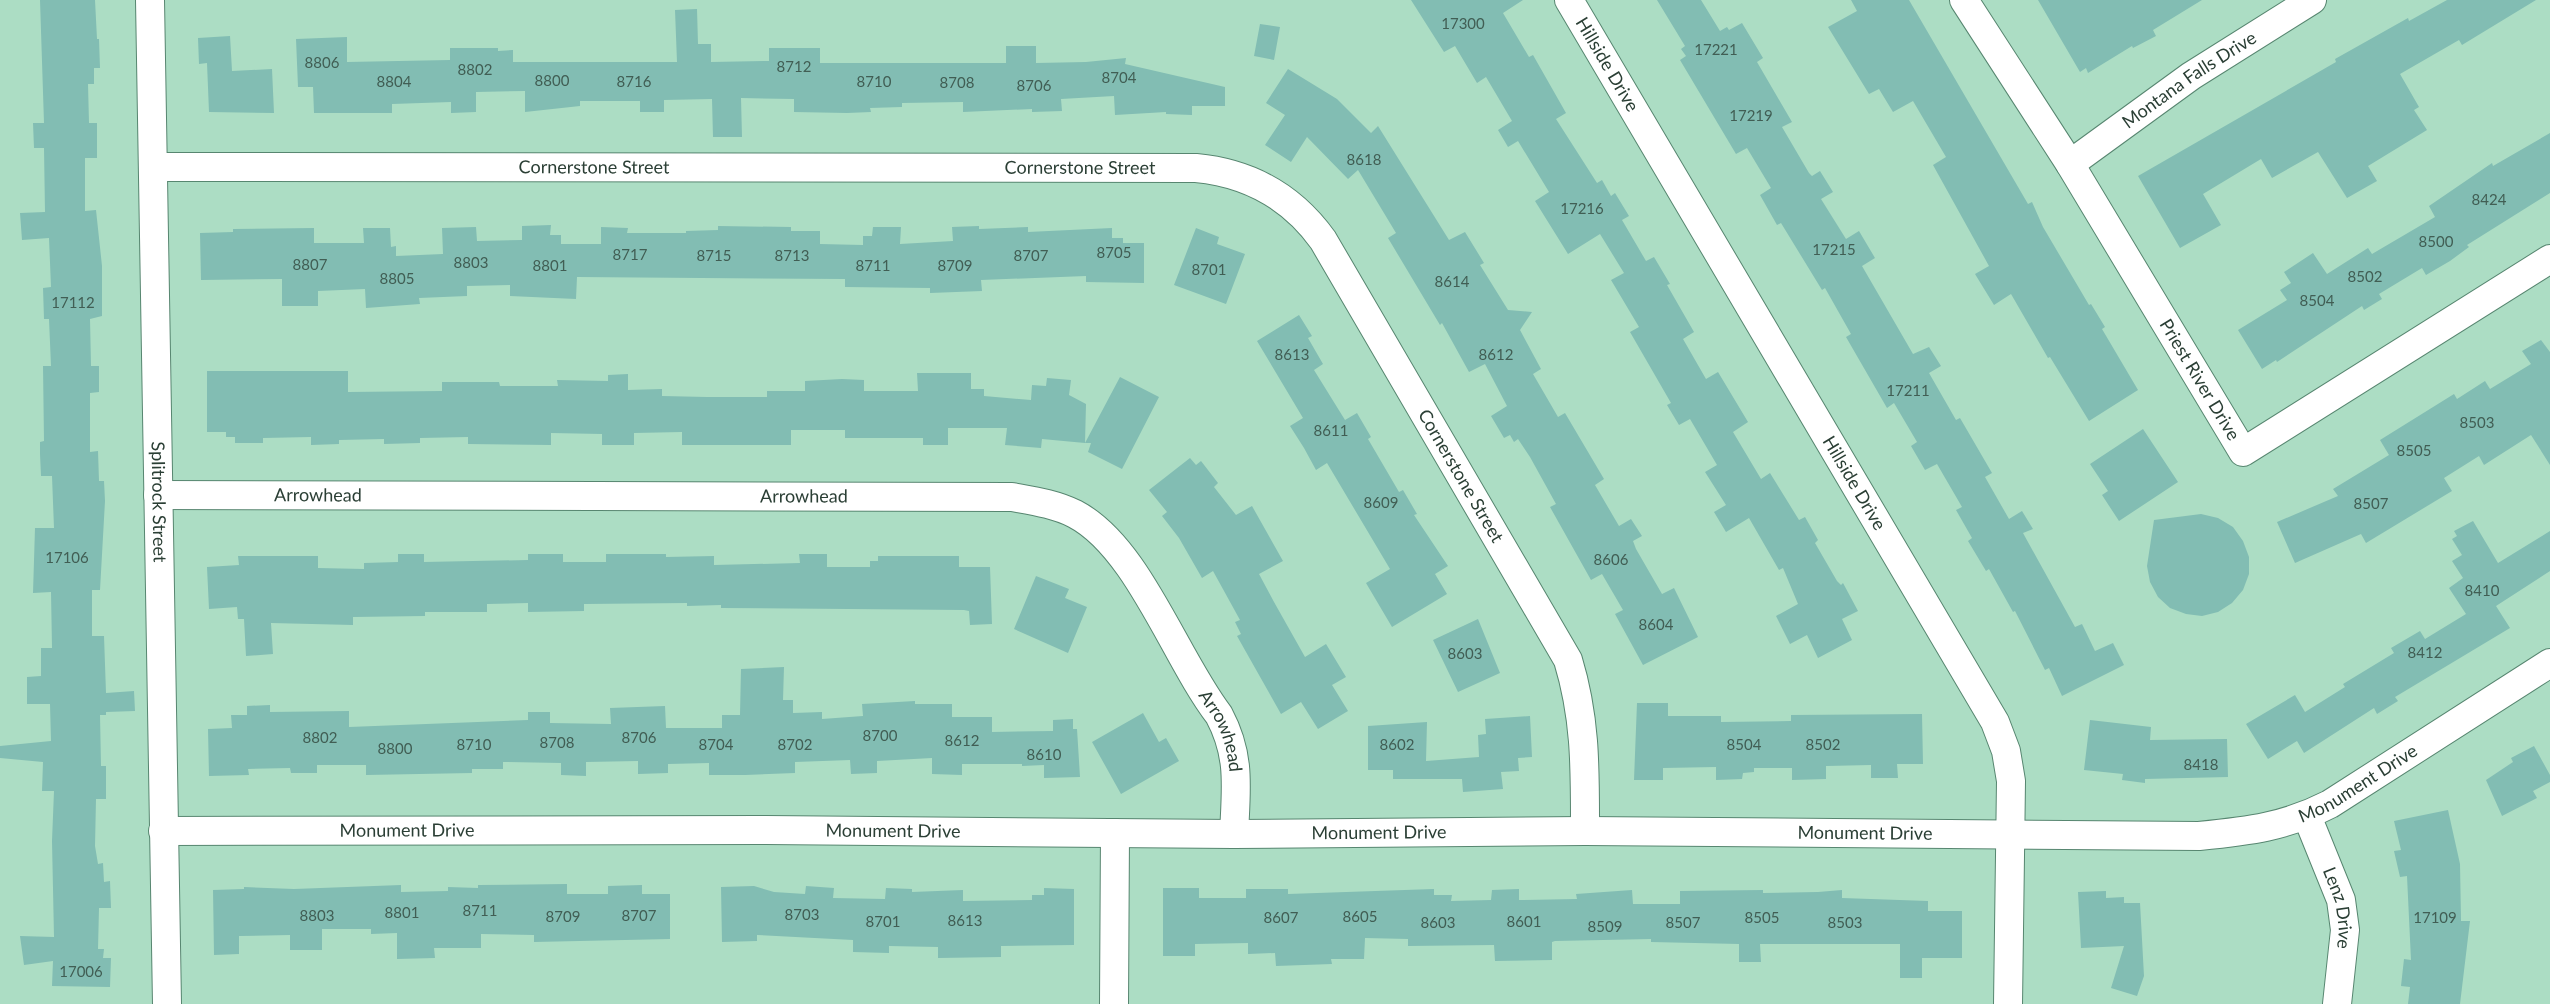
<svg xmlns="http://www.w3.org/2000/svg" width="2550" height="1004" font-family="Lato,sans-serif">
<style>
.building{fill:#82bdb3}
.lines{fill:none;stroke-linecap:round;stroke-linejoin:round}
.street-casing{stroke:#578670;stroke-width:30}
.street{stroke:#fff;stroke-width:28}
.labels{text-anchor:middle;stroke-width:6;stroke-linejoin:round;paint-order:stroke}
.number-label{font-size:15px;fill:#415e54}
.street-label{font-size:18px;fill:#2b3f35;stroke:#b8ebd1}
</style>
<rect width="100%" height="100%" fill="#acddc4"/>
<!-- building -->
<path class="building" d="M40,0H95L97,39H99L100,68H94V84H88L89,123H97V158H85V211L96,210L102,266V316L90,319L91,366H99V392L90,393V452L98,451L99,481H104L105,501L100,590H92V636H104L106,693L134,691L135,711L106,712V715H100L101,766H106V799H96L95,846L98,864L103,863L104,882L110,881L111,908H99L98,949H104L103,958H111L110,987L52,986L53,961L24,965L20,936L54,937L52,841L54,791H42L43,762L0,758V746L51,741L50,704H27V677L41,676V648H52L51,592L33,593L35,528H54L52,476H41L40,454V442L44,441L43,366H51L49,319H44L43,288L51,287L49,238L22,240L20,213L45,212L44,148H34L33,123H44Z
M1411,0H1523L1503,13L1529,57L1533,55L1566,113L1556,119L1597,183L1602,180L1611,196L1615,193L1629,216L1622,220L1646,261L1654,257L1670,284L1667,285L1694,332L1683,339L1706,379L1718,372L1748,422L1733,432L1761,479L1770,473L1799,520L1805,517L1818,540L1815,543L1837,581L1841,585L1843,583L1858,611L1842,619L1852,640L1818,658L1807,635L1790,644L1776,616L1798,604L1783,568L1779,570L1749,518L1726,532L1714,512L1726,505L1705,472L1717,465L1690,419L1679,425L1667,405L1671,403L1630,332L1639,327L1611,280L1624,273L1600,234L1568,254L1535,201L1549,192L1518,141L1508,147L1498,130L1512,121L1486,77L1477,83L1455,46L1444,52Z
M1657,0H1701L1720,31L1727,27L1729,30L1742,23L1763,58L1757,62L1792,122L1782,127L1809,173L1812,176L1820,171L1833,192L1821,199L1846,239L1859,231L1875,258L1862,266L1913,354L1929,347L1941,366L1929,373L1956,420L1960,418L1992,473L1985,477L2009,519L2022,511L2033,529L2023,533L2075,627L2082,624L2095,651L2113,643L2124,665L2062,696L2049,668L2045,670L2015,611L2013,612L1989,569L1986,571L1968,541L1972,538L1956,510L1962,507L1937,464L1925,470L1911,446L1917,442L1894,403L1887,408L1846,337L1851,334L1825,288L1822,290L1781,223L1777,225L1760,195L1771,188L1747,148L1736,154L1680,60L1686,56L1681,49L1685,46Z
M1851,0H1909L2028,204L2032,202L2043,227L2089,305L2091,304L2105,327L2102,329L2138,390L2089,421L2050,357L2048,358L2011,294L1994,305L1975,274L1989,266L1933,165L1946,157L1913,101L1893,112L1879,89L1869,94L1828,27L1857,11Z
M2038,0H2202L2153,30L2156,36L2133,48L2132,46L2088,73L2086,68L2080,72Z
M2447,0H2536L2462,45L2459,40L2400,74L2419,107L2414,110L2427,130L2368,166L2377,181L2347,198L2318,152L2272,178L2261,159L2203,194L2221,225L2180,248L2138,176L2336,62L2335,59L2408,18L2409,21Z
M697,9L698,44H711V62L769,61V48H820V63H1006V46H1036V63L1086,62L1126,58L1125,64L1225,87V106H1192V115L1166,114V112L1115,115L1114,96L1061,99L1062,111L1032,112V109L963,112V102L902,103V107L870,108L871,112L847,113L794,112V99L741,98L742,137H713L712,99L664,100V112H640V101H580V106L525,112V91L476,92V112L451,113V102L392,104V113H314L313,87H298L296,39L347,37V62L450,60V48H498V51L513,50V62H677L675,10Z
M1260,24L1280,27L1274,60L1254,56Z
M230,36L232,71L272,69L274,113L209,112L207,63L199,64L198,38Z
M1288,69L1337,99L1371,133L1378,126L1449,240L1465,232L1484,263L1480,265L1508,310L1532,312L1520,330L1541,369L1533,374L1558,417L1565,413L1604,479L1595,485L1619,526L1631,519L1642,536L1633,541L1636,549L1662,594L1674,588L1698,637L1643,665L1615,614L1623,610L1602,574L1591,580L1550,507L1556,504L1530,457L1518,439L1514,442L1510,435L1504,438L1491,416L1507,406L1485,364L1469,372L1442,323L1440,325L1388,238L1396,233L1358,170L1348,179L1307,137L1291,162L1265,145L1285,115L1266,103Z
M2550,133V193L2467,245L2469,247L2450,261L2426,275L2422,268L2379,294L2382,299L2364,310L2362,306L2277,362L2276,360L2262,369L2238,330L2287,300L2280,290L2291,283L2284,272L2313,253L2327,274L2368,248L2372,254L2435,217L2429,206L2492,163L2493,166Z
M551,225L550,235H561V244H601V227L628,228L627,233H686V231L718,230V226L791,227V231H820V244L863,245V236H872L873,227H901L900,244L953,241L952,227L979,226V229L1028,227V232L1112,228V238H1123V243H1144V283L1086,282V276L981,280L982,291L930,293V288L845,287V279L577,277L576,299L510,296V285L467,286V296L419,298L420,304L366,308L365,289L318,291V306H282V279L201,280L200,233L233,232V229L314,228V243H364L363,228H390L391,247L396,246V256L443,254L442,228L476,227L477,241L522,240V226Z
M1196,228L1219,237L1217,244L1245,254L1226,304L1174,285Z
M1299,315L1312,336L1308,338L1323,364L1314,370L1345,420L1357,413L1371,437L1368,439L1399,492L1403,490L1417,514L1414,515L1448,566L1435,574L1447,594L1392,627L1366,583L1390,569L1327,463L1316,470L1304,448L1290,426L1303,418L1257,341Z
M2541,340L2550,352V465L2531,435L2484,465L2479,456L2444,478L2452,491L2366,543L2361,534L2295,563L2277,522L2338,496L2333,489L2389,455L2380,440L2454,394L2457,399L2485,381L2490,389L2531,364L2522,351Z
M207,371H348V392L442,391V382H499L500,386H558L557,380L608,381V375L628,374V390L662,389V396L707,397H767V391H805V381L842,379L864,380V391H918L917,373H971V389H984V396L1031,400L1032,385L1046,386L1047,378L1071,380L1069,395L1086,404L1085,443L1042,439L1041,448L1005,445L1007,428H948V445H923V438H845V430H791V445H682V432L634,433V445H602V434L551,433V445L468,444V437L420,438V443L384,444V439L339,440V444L311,445V437L263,438V443H235V437H226V432H207Z
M1120,377L1159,397L1122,469L1088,452L1091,443H1085Z
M2143,429L2178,482L2119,521L2102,495L2108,491L2090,464Z
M1190,458L1196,465L1201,461L1218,483L1214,487L1236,515L1252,506L1283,561L1259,574L1274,602L1305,657L1326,644L1346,677L1332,685L1348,711L1318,729L1301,702L1281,714L1237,636L1241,634L1235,622L1240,620L1213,571L1202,578L1179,538L1162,516L1167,512L1149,490Z
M2201,514L2218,518L2233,527L2243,541L2249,557V574L2243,590L2232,603L2218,612L2202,616L2186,614L2170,608L2158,597L2150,582L2147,566L2154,520Z
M2473,521L2498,563L2550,531V571L2496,606L2510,628L2395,697L2398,701L2377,714L2374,708L2304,753L2297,741L2268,759L2246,724L2295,695L2305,712L2345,687L2343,684L2394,653L2391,648L2420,631L2425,639L2466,614L2449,588L2463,578L2452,561L2462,555L2452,539L2457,536L2454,531Z
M398,554H424V562L528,560V554H563V562H606V554H666V557L714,556V565L800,563L799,554H827V567H870V561H878V556H959V567H990L992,624L970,625L969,611L964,610L721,608V605L687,606V603L584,604V611L528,612V603L487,604V612H425V616L353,617V625L271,623L273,654L246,656L244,619H238L237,607L209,609L207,567L239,565L238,556H318V568L364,569V563L398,562Z
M1036,576L1069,589L1065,598L1087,607L1068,653L1014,629Z
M1478,619L1500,673L1458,692L1433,640Z
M784,667L783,700H793V713L822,712V719L863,716L862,704L915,701V704H952V717H992V732L1053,731V720L1073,719V729H1077L1080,777L1044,778V765L1022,766V764H962V775L932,774V758L877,761V773L851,774L850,760L795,762V773L745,775H709V763L668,764V773L638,774V761L586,762V776L561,775V763L503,762V769H472V773L366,775V765H317V773H291L290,768L248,769L249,775L209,776L208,729L232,728L231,715H247V706L270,705V712L349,711V727L528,720V712H550V723L611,724L610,708L665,706L666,728H722V715H740L741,669Z
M1637,703H1668V716H1721V722L1791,721V715L1922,714L1923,764H1897L1898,778H1871V765L1826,766V779L1792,780V768H1754V772L1743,773L1742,779L1716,780V767L1663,768V780H1634Z
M1143,713L1159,742L1166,738L1179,761L1121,794L1092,742Z
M1530,716L1532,757L1518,758L1519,771L1501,772L1503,789L1463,792L1462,779H1393V770H1368V726L1427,722L1426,761L1479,757L1478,735L1486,734L1485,719Z
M2090,720L2151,727L2150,740L2227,739L2228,777L2145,779V783L2122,780L2123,774L2084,770Z
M2534,746L2550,775V782L2533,791L2537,798L2502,816L2486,780L2513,762L2511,758Z
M2448,810L2460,864L2461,921H2470L2460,1004H2408L2410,987L2401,986L2404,959L2411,960L2407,876L2400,877L2394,851L2401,850L2394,821Z
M567,884V894H608V886L642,885V894H670V939L534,942V935L481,934V948H434L435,958L397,959V933L371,934V929H322V950H290V935L239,936V954L214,955L213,890L244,889V887L294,889L401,885V892L448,891V887L478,888V885Z
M754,886L774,892L805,894L806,886L834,888L833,898L885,899L886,888L912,889V892L963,890V901L1032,900V895H1044V888L1074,889V945L1001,946V957L938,958V947L889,946V953L853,952V940L757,935V941L722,942L721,887Z
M1163,888H1199V898H1246V889H1288V894L1434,889V895H1452L1451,901L1491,900L1492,890L1519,889V900L1577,899L1576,894L1632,890L1633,904H1680V891L1763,890V893L1818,892L1842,890V898L1928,901V911H1962V958H1922V978H1900V944H1760L1761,962H1739V944L1651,942V939L1555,941L1552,942V960L1495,961L1494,945L1408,946V939L1365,938L1364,959H1331L1332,964L1276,966L1275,953L1248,954V943L1195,944V956H1163Z
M2106,891V898L2124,897V903H2140L2144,976L2137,996L2111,988L2124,946L2081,948L2078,892Z"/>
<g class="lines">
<!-- street casing -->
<g class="street-casing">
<g id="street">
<path id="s1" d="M150,0L167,1004"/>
<path id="s2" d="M1569,0L1995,722L2006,751L2011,781L2008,1004"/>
<path id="s3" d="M1964,0L2070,164L2243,452L2550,259"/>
<path id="s4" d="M2070,164L2191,76L2312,0"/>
<path id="s5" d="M153,167L1196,168C1249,173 1292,197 1323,240L1568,660C1586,719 1585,770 1585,831"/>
<path id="s6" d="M158,495L1012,497C1034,501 1055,504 1075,514C1138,547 1175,658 1219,715C1241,756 1236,788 1234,834"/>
<path id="s7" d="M2307,816L2341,900L2345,930L2337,1004"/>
<path id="s8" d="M163,831L766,830L1234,834L1585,831L2199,836C2249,831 2285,827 2330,804L2550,663"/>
<path d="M1114,1004L1115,833"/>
</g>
</g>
<!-- street -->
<use href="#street" class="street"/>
</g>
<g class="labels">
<!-- number labels -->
<g class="number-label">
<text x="1463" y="29">17300</text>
<text x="1716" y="55">17221</text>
<text x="322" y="68">8806</text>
<text x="794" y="72">8712</text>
<text x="475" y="75">8802</text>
<text x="1119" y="83">8704</text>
<text x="552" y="86">8800</text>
<text x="394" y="87">8804</text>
<text x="634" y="87">8716</text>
<text x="874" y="87">8710</text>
<text x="957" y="88">8708</text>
<text x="1034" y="91">8706</text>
<text x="1751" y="121">17219</text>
<text x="1364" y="165">8618</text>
<text x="2489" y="205">8424</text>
<text x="1582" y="214">17216</text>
<text x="2436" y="247">8500</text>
<text x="1834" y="255">17215</text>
<text x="1114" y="258">8705</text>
<text x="630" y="260">8717</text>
<text x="714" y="261">8715</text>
<text x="792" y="261">8713</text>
<text x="1031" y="261">8707</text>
<text x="471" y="268">8803</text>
<text x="310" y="270">8807</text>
<text x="550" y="271">8801</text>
<text x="873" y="271">8711</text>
<text x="955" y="271">8709</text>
<text x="1209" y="275">8701</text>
<text x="2365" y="282">8502</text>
<text x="397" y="284">8805</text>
<text x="1452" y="287">8614</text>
<text x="2317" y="306">8504</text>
<text x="73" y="308">17112</text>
<text x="1292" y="360">8613</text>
<text x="1496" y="360">8612</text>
<text x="1908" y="396">17211</text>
<text x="2477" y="428">8503</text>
<text x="1331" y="436">8611</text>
<text x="2414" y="456">8505</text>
<text x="1381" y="508">8609</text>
<text x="2371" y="509">8507</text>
<text x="67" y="563">17106</text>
<text x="1611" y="565">8606</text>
<text x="2482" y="596">8410</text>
<text x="1656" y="630">8604</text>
<text x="2425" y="658">8412</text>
<text x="1465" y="659">8603</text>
<text x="880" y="741">8700</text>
<text x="320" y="743">8802</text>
<text x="639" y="743">8706</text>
<text x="962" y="746">8612</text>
<text x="557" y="748">8708</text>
<text x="474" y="750">8710</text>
<text x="716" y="750">8704</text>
<text x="795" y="750">8702</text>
<text x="1397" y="750">8602</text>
<text x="1744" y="750">8504</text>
<text x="1823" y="750">8502</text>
<text x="395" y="754">8800</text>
<text x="1044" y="760">8610</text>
<text x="2201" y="770">8418</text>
<text x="480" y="916">8711</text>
<text x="402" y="918">8801</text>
<text x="802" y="920">8703</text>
<text x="317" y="921">8803</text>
<text x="639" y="921">8707</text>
<text x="563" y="922">8709</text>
<text x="1360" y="922">8605</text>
<text x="1281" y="923">8607</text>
<text x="1762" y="923">8505</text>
<text x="2435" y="923">17109</text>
<text x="965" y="926">8613</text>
<text x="883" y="927">8701</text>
<text x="1524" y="927">8601</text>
<text x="1438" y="928">8603</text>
<text x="1683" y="928">8507</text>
<text x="1845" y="928">8503</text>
<text x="1605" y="932">8509</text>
<text x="81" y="977">17006</text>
</g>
<!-- street labels -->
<g class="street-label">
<text dy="6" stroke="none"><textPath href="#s2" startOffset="75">Hillside Drive</textPath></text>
<text dy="6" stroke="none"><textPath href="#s4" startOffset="146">Montana Falls Drive</textPath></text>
<text dy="6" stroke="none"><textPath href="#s5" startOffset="441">Cornerstone Street</textPath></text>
<text dy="6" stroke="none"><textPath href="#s5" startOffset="927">Cornerstone Street</textPath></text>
<text dy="6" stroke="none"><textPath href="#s3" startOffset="447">Priest River Drive</textPath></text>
<text dy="6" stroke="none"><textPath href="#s5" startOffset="1467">Cornerstone Street</textPath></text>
<text dy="6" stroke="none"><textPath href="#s2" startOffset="561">Hillside Drive</textPath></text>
<text dy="6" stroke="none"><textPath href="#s6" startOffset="160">Arrowhead</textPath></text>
<text dy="6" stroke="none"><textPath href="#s6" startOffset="646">Arrowhead</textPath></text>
<text dy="6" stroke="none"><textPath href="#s1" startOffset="502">Splitrock Street</textPath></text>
<text dy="6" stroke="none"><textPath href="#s6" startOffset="1185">Arrowhead</textPath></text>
<text dy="6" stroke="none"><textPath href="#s8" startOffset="2206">Monument Drive</textPath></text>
<text dy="6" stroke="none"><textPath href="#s8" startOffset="244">Monument Drive</textPath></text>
<text dy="6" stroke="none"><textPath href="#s8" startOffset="730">Monument Drive</textPath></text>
<text dy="6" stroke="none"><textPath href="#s8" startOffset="1216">Monument Drive</textPath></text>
<text dy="6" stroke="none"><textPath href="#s8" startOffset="1702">Monument Drive</textPath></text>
<text dy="6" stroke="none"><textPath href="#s7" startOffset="98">Lenz Drive</textPath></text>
</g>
</g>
</svg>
